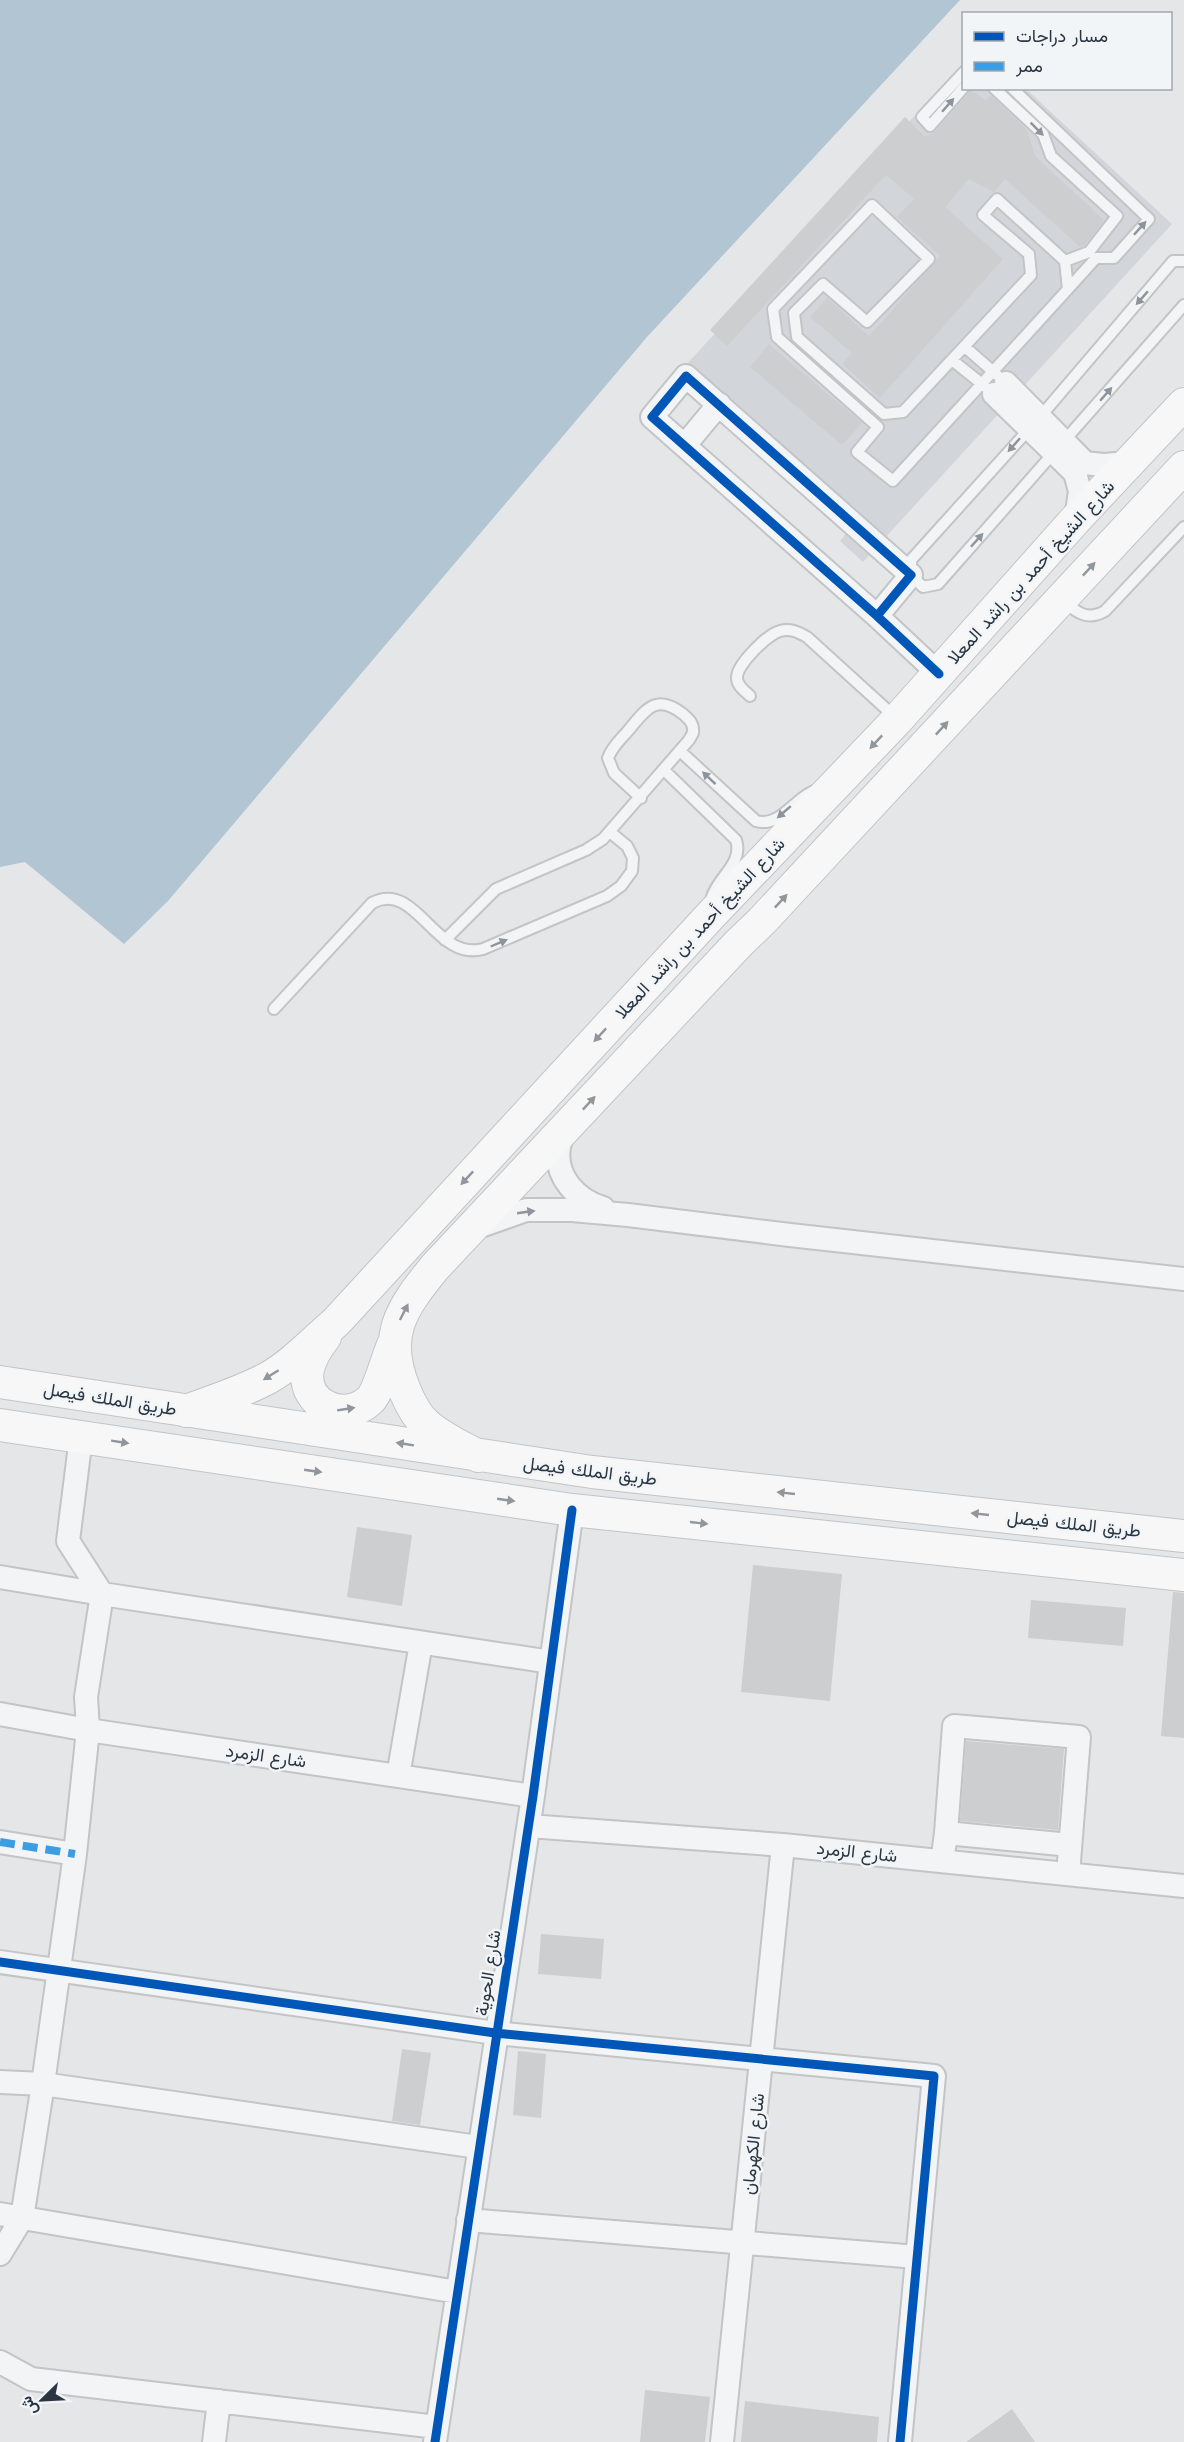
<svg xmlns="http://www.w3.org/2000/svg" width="1184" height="2442" font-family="'Work Sans',Vazirmatn,sans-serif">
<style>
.built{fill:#d2d6db}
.water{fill:#b2c5d3}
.building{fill:#ccced0}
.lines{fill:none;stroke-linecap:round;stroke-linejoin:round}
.lane-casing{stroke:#c2c4c6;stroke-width:14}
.street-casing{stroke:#c2c4c6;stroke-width:26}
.secondary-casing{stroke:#c2c4c6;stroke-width:34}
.lane{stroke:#f3f4f5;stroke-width:10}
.street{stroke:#f3f4f5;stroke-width:22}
.secondary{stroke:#f7f7f7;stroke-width:32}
.quiet{stroke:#3d9de3;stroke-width:8;stroke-dasharray:15 8;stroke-linecap:butt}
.cycleway-casing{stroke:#f2f5f8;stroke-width:13}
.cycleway{stroke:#0057b8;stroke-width:9}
.oneway{fill:#8e949c}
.oneway2{fill:#90969c}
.labels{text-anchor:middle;stroke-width:5;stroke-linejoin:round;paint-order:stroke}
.street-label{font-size:18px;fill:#2a3542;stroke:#f2f5f8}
</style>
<rect width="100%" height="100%" fill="#e4e6e8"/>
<!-- built -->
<path class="built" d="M963,63L964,88L1026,89L1172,224L863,562L840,541L858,520L684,367Z"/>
<!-- water -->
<path class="water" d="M0,0H960L647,337L168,901L124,944L25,862L0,867Z"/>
<!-- building -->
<path class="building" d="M971,90L986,100L991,95L1026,129L1036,157L1104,220L1084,246L1080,247L1005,179L994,192L969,179L945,207L1003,259L880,398L842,364L852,353L810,317L827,298L869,336L940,256L897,217L914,199L886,175L727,346L710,330L905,117L925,137L936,131Z
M769,344L862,423L842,445L750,367Z
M357,1527L412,1535L402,1606L347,1597Z
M753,1565L842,1574L830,1701L741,1692Z
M1173,1592L1184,1593V1738L1161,1736Z
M1031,1600L1126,1608L1123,1646L1028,1638Z
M966,1741L1064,1749L1058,1830L960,1821Z
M541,1934L604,1939L601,1979L538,1974Z
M402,2049L431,2053L420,2125L392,2121Z
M518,2051L546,2054L541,2118L513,2115Z
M645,2390L710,2397L705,2442H640Z
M745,2401L879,2417L877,2442H741Z
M1012,2409L1035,2442H966Z"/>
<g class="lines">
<!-- lane casing -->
<g class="lane-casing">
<path id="lane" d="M964,72L922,117L930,126L964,87
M994,88L1043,134L1051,156L1117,216L1089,252L1065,261
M1012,88L1149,219L1114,258H1096L1068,289
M997,199L1065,261L1068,289L893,481L857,452L878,427L777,337L773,309L872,205L929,259L867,322L823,284L794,313L797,337L884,414L903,412L1031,275L1029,254L983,215Z
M1184,261H1173L1040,417L911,560V575L923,587L938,584L1184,305
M965,347L997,375
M952,360L987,388
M1064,601C1077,613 1088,621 1105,611L1184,527
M750,696C745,691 737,686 737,678C736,665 768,634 780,631C790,628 798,632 807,637L895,717
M680,751L756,821C779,828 794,799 814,791
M664,770L736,840C744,864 716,878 711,900
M445,940L496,889L586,850L603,839L689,740L693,733C694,724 690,720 683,714C655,692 645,711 627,732C620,740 612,747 608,758L614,773L641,798
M274,1009L372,903C416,879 435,962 483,949L607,896L621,886L632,871L633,858L627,846L611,833"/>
</g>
<!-- street casing -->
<g class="street-casing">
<path id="street" d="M1006,383L1085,463L1103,465L1129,463
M994,394L1075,473L1080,491L1076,519
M685,445L719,404
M877,616L911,575L686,376L652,417L877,616L939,674
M566,1129C563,1135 560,1141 559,1147C554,1177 577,1200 603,1208
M475,1228L526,1210H572L628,1215L790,1235L1184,1279
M81,1437L68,1541L102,1594L551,1662
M0,1577L102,1594L86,1697L88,1730L75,1854L43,2084L22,2218L0,2254
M0,1714L88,1730L533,1796
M398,1776L421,1643
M529,1826L783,1845L1184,1886
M946,1833L954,1726L1079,1737L1068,1874
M0,1842L75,1854
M944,1848L946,1833L1070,1845
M0,1962L495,2033L934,2076L900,2442
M0,2082L43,2084L478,2147
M0,2214L457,2292
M468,2220L917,2257
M0,2362L31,2379L437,2427
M214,2442L219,2401
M435,2442L533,1796L572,1510
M722,2442L783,1845"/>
</g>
<!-- secondary casing -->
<g class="secondary-casing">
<path id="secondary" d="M325,1337C317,1347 311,1357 308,1369C301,1405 345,1424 370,1400C379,1391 387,1358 393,1345
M0,1382L592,1472L1184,1536
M186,1411C213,1401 242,1392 268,1378C293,1364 314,1341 336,1322L711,915L897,720L1076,519L1184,404
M0,1425L572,1510L1184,1575
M478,1456C460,1446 442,1438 427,1425C417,1417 410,1403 405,1391C382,1336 400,1310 435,1267L739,943L762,921L1184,467"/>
</g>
<!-- lane -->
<use href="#lane" class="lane"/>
<!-- street -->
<use href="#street" class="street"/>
<!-- secondary -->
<use href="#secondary" class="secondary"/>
<!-- quiet -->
<path class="quiet" d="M0,1842L75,1854"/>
<!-- cycleway casing -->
<g class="cycleway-casing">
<path id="cycleway" d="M877,616L911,575L686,376L652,417L877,616L939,674
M0,1962L495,2033L934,2076L900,2442
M435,2442L533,1796L572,1510"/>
</g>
<!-- cycleway -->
<use href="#cycleway" class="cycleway"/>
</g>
<!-- one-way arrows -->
<defs><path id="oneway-solid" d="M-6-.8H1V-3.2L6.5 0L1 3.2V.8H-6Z" transform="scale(1.5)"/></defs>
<g class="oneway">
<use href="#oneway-solid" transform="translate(948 105) rotate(-49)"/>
<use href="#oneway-solid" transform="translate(1037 129) rotate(45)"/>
<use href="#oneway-solid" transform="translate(1140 228) rotate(-48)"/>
<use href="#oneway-solid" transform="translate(1142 298) rotate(131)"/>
<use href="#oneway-solid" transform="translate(1106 394) rotate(-49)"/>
<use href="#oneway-solid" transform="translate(1014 445) rotate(132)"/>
<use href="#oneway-solid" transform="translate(977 540) rotate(-48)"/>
<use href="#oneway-solid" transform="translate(709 778) rotate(-137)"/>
<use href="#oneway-solid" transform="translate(784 812) rotate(139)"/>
<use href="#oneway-solid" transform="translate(499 943) rotate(-23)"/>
<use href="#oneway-solid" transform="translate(526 1212) rotate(-8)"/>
</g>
<g class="oneway2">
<use href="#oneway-solid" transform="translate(1089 569) rotate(-47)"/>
<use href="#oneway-solid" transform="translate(942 728) rotate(-47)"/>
<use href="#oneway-solid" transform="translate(876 742) rotate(133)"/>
<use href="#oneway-solid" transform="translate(781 901) rotate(-47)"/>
<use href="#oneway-solid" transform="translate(600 1035) rotate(133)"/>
<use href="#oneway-solid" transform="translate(589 1103) rotate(-47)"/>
<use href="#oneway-solid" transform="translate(467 1178) rotate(133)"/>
<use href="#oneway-solid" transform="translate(404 1312) rotate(-63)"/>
<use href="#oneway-solid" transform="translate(271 1375) rotate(148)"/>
<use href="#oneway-solid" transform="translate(346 1409) rotate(-9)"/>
<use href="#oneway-solid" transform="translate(120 1442) rotate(9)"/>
<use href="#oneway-solid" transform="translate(405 1444) rotate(-171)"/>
<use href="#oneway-solid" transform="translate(313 1471) rotate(8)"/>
<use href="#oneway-solid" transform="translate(786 1493) rotate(-174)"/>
<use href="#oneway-solid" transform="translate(506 1500) rotate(8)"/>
<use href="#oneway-solid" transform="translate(980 1514) rotate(-174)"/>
<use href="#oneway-solid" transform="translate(699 1523) rotate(6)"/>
</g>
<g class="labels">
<!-- street labels -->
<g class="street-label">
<text transform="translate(1031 572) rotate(-48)" y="6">شارع الشيخ أحمد بن راشد المعلا</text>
<text transform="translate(700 928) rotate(-47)" y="6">شارع الشيخ أحمد بن راشد المعلا</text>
<text transform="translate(110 1399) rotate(9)" y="6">طريق الملك فيصل</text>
<text transform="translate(590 1471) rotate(7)" y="6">طريق الملك فيصل</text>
<text transform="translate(1074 1524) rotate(6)" y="6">طريق الملك فيصل</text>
<text transform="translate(266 1756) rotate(8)" y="6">شارع الزمرد</text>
<text transform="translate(857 1852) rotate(6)" y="6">شارع الزمرد</text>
<text transform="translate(488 1973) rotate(-81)" y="6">شارع الحوية</text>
<text transform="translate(753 2144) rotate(-84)" y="6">شارع الكهرمان</text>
</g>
</g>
<!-- legend -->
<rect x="962" y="12" width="210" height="78" fill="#f2f5f8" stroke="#a2a8af" stroke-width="1.5"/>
<rect x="974" y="32" width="30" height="9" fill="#0057b8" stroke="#a2a8af" stroke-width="1.5"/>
<text x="1016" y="42" font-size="18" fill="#2a3542">مسار دراجات</text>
<rect x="974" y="62" width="30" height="9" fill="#3d9de3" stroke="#a2a8af" stroke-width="1.5"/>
<text x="1016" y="72" font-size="18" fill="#2a3542">ممر</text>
<!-- north arrow -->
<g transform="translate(42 2400) rotate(246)" stroke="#f2f5f8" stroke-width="4.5" paint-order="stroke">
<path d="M0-4.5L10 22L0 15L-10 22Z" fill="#2a3542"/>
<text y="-9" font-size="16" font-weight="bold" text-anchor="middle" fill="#2a3542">ش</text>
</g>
</svg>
